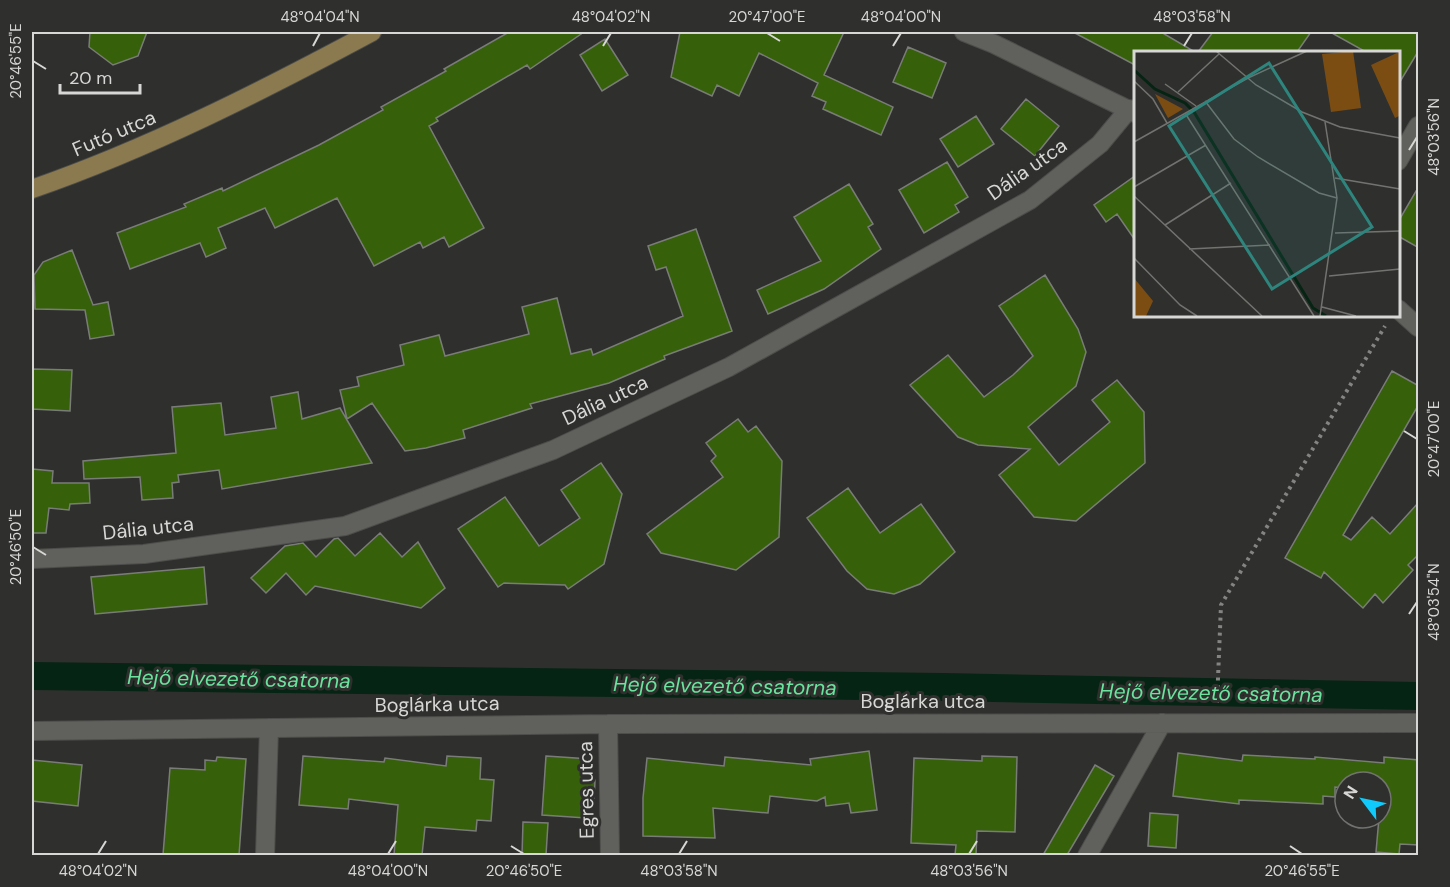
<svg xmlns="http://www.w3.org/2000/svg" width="1450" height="887" font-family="'DM Sans',sans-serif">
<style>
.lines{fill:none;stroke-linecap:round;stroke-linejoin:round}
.canal{stroke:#062414;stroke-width:28}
.building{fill:#366009;stroke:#7a7c79;stroke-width:1.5}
.minor-casing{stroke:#4d4d4b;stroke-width:20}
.major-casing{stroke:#4d4d4b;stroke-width:20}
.path{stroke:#848482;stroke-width:4;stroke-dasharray:3 4.5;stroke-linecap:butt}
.minor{stroke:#60605d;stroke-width:18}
.major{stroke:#8b7a4f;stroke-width:18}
.ticks{fill:none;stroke:#d7d7d5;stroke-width:2}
.labels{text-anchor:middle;stroke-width:6;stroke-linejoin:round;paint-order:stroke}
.street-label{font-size:20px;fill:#d7d7d5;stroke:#2f302d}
.water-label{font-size:21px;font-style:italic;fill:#69e39d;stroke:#2f302d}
.inset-river{fill:none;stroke:#062414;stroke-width:3}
.inset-road{fill:none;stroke:#727370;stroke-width:1.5}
.view{fill:#2d857d;fill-opacity:0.15;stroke:#2d857d;stroke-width:3}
.inset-edge{fill:none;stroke:#d7d7d5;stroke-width:3}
.neatline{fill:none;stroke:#d7d7d5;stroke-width:2}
.ticks-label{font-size:15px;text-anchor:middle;fill:#d7d7d5}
</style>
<rect width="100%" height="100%" fill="#2f302d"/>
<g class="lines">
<!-- canal -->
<path class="canal" d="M32,676L943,687L1418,696"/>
</g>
<!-- building -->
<path class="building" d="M90,32H147L138,56L113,65L89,47Z
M509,32H584L530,69L527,65L436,118L438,121L429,126L484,228L449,247L444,237L423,248L420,242L374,266L337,198L275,228L265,208L218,228L226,248L206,257L200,243L130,269L117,233L186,207L184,204L222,188L223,191L319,145L383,110L381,107L446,71L444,69Z
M680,32H844L824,75L893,107L881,135L823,109L826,102L812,96L818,83L759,53L739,96L717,85L712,96L671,77Z
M1073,32H1161L1195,52H1135V65Z
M1213,32H1311L1297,52H1198Z
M1330,32H1419V50L1398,85V52H1366Z
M605,39L628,75L602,91L580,55Z
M908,47L946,63L932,98L893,82Z
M1026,99L1059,126L1035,156L1001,129Z
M976,116L994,144L958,167L940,139Z
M947,162L968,197L955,205L959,212L924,233L899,190Z
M1135,176V240L1117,214L1106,222L1094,205Z
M849,184L873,224L868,227L881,249L824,289L768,314L757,290L821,261L794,217Z
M1419,186V248L1398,236V222Z
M696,229L732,331L664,356L665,359L609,383L530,404L532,408L463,430L465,438L426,448L405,451L372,403L347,419L340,390L359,386L357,377L404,365L400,345L439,335L445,356L529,334L522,307L557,298L571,354L591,349L593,355L683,316L666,267L656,270L648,246Z
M72,250L93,305L108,302L114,335L90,339L85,310L35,309L34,275L43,262Z
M1045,275L1078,329L1086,352L1076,386L1028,427L1059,465L1110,422L1092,400L1117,380L1144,412L1145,463L1076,521L1034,517L999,475L1030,449L978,445L958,437L910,385L948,355L984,397L1013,375L1033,356L999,306Z
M32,369L72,370L70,411L32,409Z
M1392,371L1419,386V404L1343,535L1351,540L1372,517L1390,534L1419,502V554L1408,565L1413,570L1383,603L1375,594L1363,608L1324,572L1321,578L1285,558Z
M298,392L302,419L340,408L372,463L222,489L219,470L178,475L179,482L172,483L173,498L142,500L140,477L84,479L83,461L176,453L172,407L221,403L225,435L276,428L271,397Z
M738,419L748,432L756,426L782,461L779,537L736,570L661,553L647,534L723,477L711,461L716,456L706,443Z
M601,463L622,494L604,564L568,589L565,585L504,583L498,587L458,529L505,497L539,546L580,518L561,490Z
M32,469L53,471L52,483H89L90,503L70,504L69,510L49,508L46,533H32Z
M848,488L880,533L921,504L955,552L920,584L894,594L867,589L847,571L807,518Z
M380,533L402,557L418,542L445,588L421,608L315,586L306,595L286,573L266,593L251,578L285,546L303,543L316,557L334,539L338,538L355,556Z
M204,567L207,604L95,614L91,577Z
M869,751L877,810L851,813L849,803L826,806L825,797L817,801L770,796L768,813L713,808L715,838L643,836V798L647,758L724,766L725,757L811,765L810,759Z
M1178,753L1242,761L1243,755L1315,759V757L1384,763V757L1419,760V845L1400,844L1399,854L1376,852L1379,818H1381V782H1345V788L1335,787V797L1323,796V804L1239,800V804L1173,796Z
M303,756L384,762L385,758L446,766L447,756L481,758L480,779L494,780L491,821L477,820L476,831L425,827L422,855H394L398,805L349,799L348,809L299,805Z
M546,756L590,759L589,779L595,780L594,804L587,803L586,818L542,815Z
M982,756L1017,757L1015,832L977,831L976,855H955L956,845L911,843L914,758L982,761Z
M217,757L246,759L239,855H163L170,768L205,770V760L216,761Z
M32,760L82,765L78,806L32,801Z
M1095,765L1114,776L1067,855H1043Z
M1150,813L1178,815L1176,848L1148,846Z
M523,822L548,823L546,855H522Z"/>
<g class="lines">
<!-- minor casing -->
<g class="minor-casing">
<path id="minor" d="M964,32L994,44L1135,113
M1398,161L1418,126
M1398,309L1418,327
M32,559L144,554L345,526L553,450L729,367L1030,200L1100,144L1129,109
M608,724L610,856
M32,731L608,724L1418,723
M265,856L269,728
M1087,856L1162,723"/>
</g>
<!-- major casing -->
<g class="major-casing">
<path id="major" d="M32,189C150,148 262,91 372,32"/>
</g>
<!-- path -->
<path class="path" d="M1217,703L1221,605L1385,326"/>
<!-- minor -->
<use href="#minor" class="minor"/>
<!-- major -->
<use href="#major" class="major"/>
</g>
<!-- ticks -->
<path class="ticks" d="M767,33L780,41M313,46L320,33M603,46L611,33M893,46L901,33M1184,46L1192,33M33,61L46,69M1409,150L1417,137M1404,431L1417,439M33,547L46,555M1409,614L1417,602M511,846L524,854M1290,846L1302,854M98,854L106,841M388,854L396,841M679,854L687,841M969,854L977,841"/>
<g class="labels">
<!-- street labels -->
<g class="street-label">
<text transform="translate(114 133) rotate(-23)" y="7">Futó utca</text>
<text transform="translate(1027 169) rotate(-35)" y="7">Dália utca</text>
<text transform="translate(605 400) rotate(-25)" y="7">Dália utca</text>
<text transform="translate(148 528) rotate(-6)" y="7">Dália utca</text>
<text x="923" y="708">Boglárka utca</text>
<text transform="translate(437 704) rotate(-1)" y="7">Boglárka utca</text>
<text transform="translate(586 790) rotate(-91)" y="7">Egres utca</text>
</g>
<!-- water labels -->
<g class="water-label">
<text transform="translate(239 679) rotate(1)" y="7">Hejő elvezető csatorna</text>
<text transform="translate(725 686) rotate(1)" y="7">Hejő elvezető csatorna</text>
<text transform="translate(1211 693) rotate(1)" y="7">Hejő elvezető csatorna</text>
</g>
</g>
<!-- overview -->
<g transform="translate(1134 51)">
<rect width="266" height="266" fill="#2f302d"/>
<path d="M219,0L227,57L197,61L188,3ZM265,1V65L261,67L237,14ZM21,43L49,58L34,67ZM0,227L19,250L12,265H0Z" fill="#7c4d13"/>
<path class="inset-river" d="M0,19L21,38L51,52L60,61L179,257L192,265"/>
<path class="inset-road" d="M82,0L122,34L168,61L206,76L266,87M0,30L19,48L33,72M31,33L62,55M44,41L85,3M71,50L100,88L124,106L185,142L203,147M51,62L180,265M0,91L114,27L173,0M201,127L266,138M0,136L72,94M0,145L128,265M31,174L97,132M201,182L266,180M55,198L136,194M0,207L46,254L63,265M195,225L266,218M188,256L222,265M186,265L203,147L191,71"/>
<path class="view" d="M135,12L238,176L138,238L35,75Z"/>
<rect width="266" height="266" class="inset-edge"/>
</g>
<!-- border -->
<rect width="1450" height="887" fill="none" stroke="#2f302d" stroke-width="66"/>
<!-- north arrow -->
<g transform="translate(1363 800) rotate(302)"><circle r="28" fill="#2f302d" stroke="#727370" stroke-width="1.5"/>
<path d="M0-4.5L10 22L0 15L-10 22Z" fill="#0fcafa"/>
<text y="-9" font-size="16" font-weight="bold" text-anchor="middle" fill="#d7d7d5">N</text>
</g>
<!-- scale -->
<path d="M60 84v9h80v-9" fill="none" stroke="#d7d7d5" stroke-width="3"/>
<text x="69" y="84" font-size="18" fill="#d7d7d5" stroke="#2f302d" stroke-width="4.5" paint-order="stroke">20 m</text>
<rect x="33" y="33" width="1384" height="821" class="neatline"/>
<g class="ticks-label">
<text x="320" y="22">48°04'04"N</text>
<text x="611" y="22">48°04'02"N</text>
<text x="767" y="22">20°47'00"E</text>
<text x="901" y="22">48°04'00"N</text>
<text x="1192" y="22">48°03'58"N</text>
<text transform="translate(16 61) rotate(-90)" y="5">20°46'55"E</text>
<text transform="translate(1434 137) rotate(-90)" y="5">48°03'56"N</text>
<text transform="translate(1434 439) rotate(-90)" y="5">20°47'00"E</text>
<text transform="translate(16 547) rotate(-90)" y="5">20°46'50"E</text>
<text transform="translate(1434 602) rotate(-90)" y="5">48°03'54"N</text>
<text x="98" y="876">48°04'02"N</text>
<text x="388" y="876">48°04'00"N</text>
<text x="524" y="876">20°46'50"E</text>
<text x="679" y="876">48°03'58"N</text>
<text x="969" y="876">48°03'56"N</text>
<text x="1302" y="876">20°46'55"E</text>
</g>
</svg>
